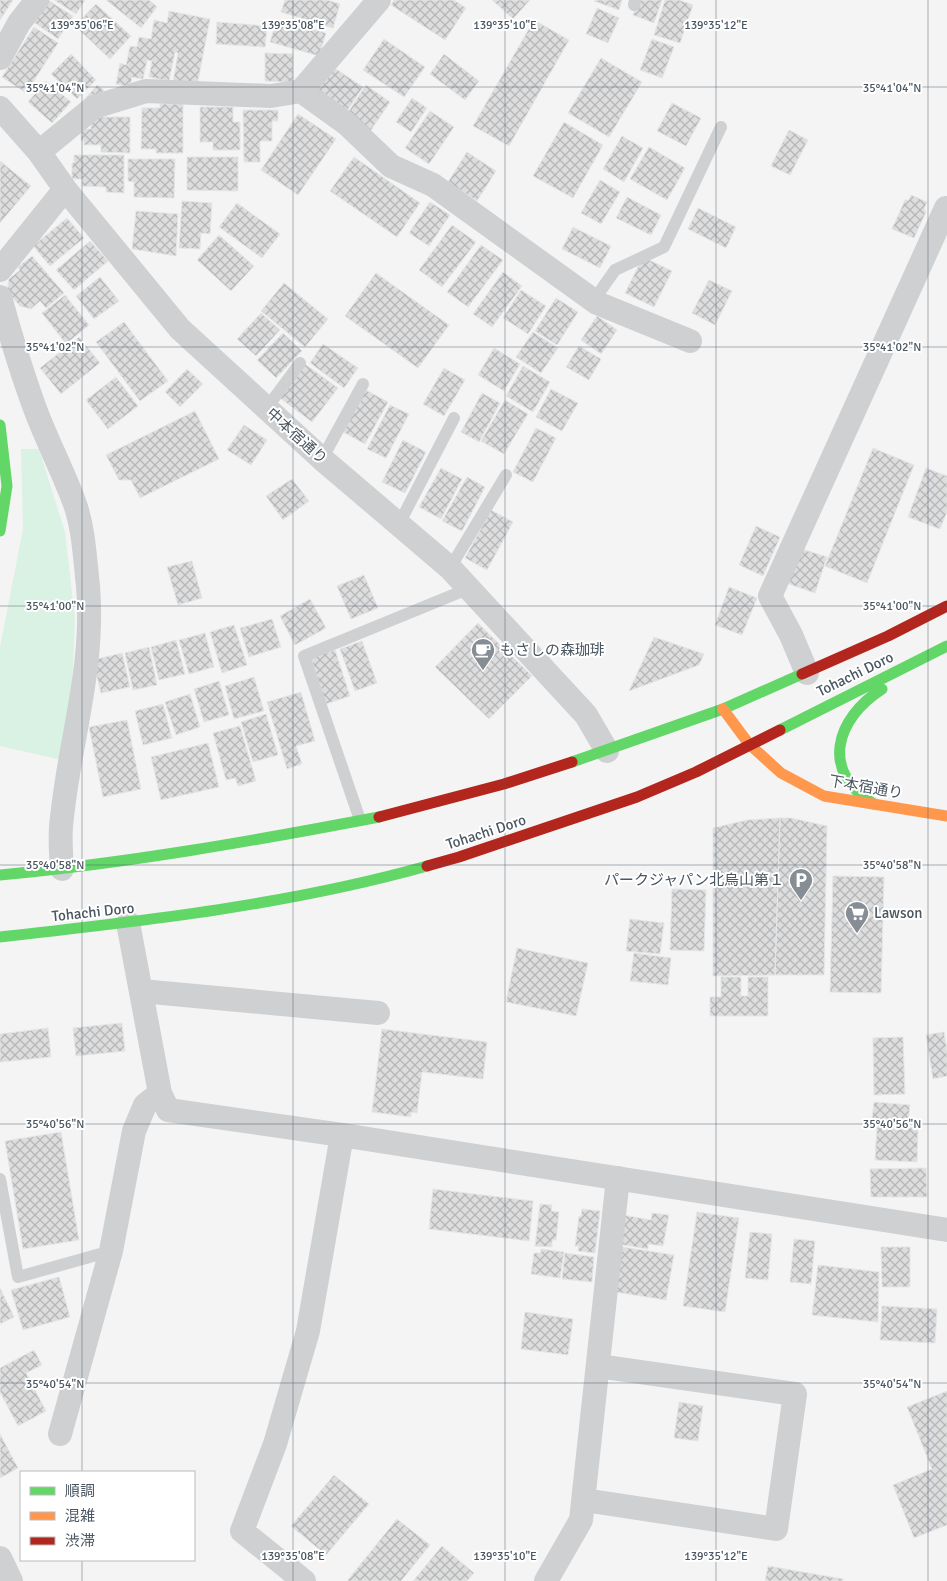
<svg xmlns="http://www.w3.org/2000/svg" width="947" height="1581" font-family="Signika,'Noto Sans JP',sans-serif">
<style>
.green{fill:#d9f2e3}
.building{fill:url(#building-cross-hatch);stroke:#e5e6e7}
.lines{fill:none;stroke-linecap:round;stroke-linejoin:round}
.lane{stroke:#ced0d2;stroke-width:12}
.street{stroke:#ced0d2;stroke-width:24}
.fast{stroke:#63d668;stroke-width:11}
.slow{stroke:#ff974d;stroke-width:11}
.jam{stroke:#b3261e;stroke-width:11}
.ticks{fill:none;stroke:#4a5661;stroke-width:1;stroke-opacity:0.45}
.labels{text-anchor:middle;stroke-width:4;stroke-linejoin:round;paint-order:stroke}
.street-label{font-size:15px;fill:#4a5661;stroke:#fff}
.poi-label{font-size:15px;fill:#4a5661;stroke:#fff;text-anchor:start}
.ticks-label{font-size:12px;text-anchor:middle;fill:#4a5661;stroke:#fff;stroke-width:4;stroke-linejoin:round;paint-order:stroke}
</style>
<defs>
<pattern id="building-cross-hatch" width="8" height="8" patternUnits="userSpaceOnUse" patternTransform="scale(1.25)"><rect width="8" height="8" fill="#ddddde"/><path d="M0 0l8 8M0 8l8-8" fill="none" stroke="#b5b6b7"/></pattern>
</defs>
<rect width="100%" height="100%" fill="#f4f4f4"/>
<!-- green -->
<path class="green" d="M21,449H39L65,532L75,619L72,689L66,761L0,746V647L23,529Z"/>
<!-- building -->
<path class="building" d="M0,0H13L0,20Z
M48,0L73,16L58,39L32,21Z
M54,0H85L76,14Z
M106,0H149L157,7L141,28Z
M285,0H327L340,4L333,28L281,12Z
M394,0H454L466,8L445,40L391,5Z
M492,0H530L513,19Z
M595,0H622L619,10L594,1Z
M638,0H662L654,23L633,15Z
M665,0H679L693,5L680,43L654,35Z
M96,4L131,36L110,59L75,26Z
M597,8L619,18L608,43L586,34Z
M169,11L210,19L197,86L173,82L178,53L175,52L169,81L149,77L152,61L147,60L143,79L132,77L130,87L116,84L120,63L126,65L130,46L137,47L139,37L151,39L154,20L167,23Z
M277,19L326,33L319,56L270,42Z
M534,20L569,40L509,146L473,126Z
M217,22L267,26L265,47L216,44Z
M34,27L58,43L26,93L2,77Z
M384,39L425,67L404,97L363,70Z
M652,39L674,47L662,78L640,70Z
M265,53L293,54V82L265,81Z
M71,54L96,80L77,99L51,74Z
M444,54L479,81L465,100L430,74Z
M601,58L642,82L609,137L568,113Z
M333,67L363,87L347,111L317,91Z
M46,81L71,102L52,123L28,102Z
M97,85L104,90L93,105L85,99Z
M366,85L390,102L369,133L345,117Z
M412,98L427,108L411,132L396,122Z
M672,103L701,118L686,146L657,131Z
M160,104H183V153H156V149H141L142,108H160Z
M200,107H233V122H240V150H213V142H200Z
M243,110H278V121H272V141H260V162H244Z
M430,111L454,127L429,164L405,148Z
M298,114L336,139L298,195L261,170Z
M91,117H130V153L101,152V145H84V141H81V129H91Z
M564,122L603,145L573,198L533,176Z
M789,130L808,140L790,175L771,166Z
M622,136L643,148L624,182L603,169Z
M649,147L685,168L667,200L630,179Z
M467,152L496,171L477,201L448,182Z
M74,155H124V193L106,192V187L82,186V179H72V163H74Z
M187,157H238V191L187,190Z
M354,157L420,203L397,237L330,191Z
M128,159H175L174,198L134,197V182L128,181Z
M0,161L31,186L0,223Z
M600,180L620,192L601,224L581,213Z
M911,195L927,202L924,209L926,212L914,238L892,229L905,200H909Z
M627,197L661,215L651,235L616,218Z
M182,201L212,203L210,234L201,233L200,249L179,248Z
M430,202L450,215L429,246L409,233Z
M237,203L280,234L262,258L219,227Z
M698,208L736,227L726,248L688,229Z
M136,211L178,214L176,256L132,249Z
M67,218L84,238L50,266L33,246Z
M452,225L476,242L442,287L419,270Z
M573,227L611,246L600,268L562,249Z
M219,235L254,266L231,291L197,260Z
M90,241L108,261L74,290L56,270Z
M481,245L503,260L468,307L447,292Z
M32,256L64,293L46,308L40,301L31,309L20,306L7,291L9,279L20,270L18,267Z
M643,257L672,271L654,307L625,293Z
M503,272L522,286L492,327L473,314Z
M376,273L449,325L418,368L345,316Z
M100,277L119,301L94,319L76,296Z
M709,280L732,291L715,325L692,313Z
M284,283L328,319L305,347L261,311Z
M521,290L546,306L528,334L503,318Z
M65,295L89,325L66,344L42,313Z
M556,298L578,312L557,345L535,331Z
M261,313L280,330L256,356L237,339Z
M597,316L617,330L601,354L581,340Z
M124,322L168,381L140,401L96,342Z
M533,332L558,348L541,373L516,357Z
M283,333L302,351L276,378L257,360Z
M79,337L100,363L61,394L40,368Z
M323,344L358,368L344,388L310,363Z
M579,346L601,359L589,380L566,367Z
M494,348L520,364L504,391L478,375Z
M305,364L338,388L312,422L280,398Z
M523,366L550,382L533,412L506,396Z
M444,368L465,380L444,416L423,404Z
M187,369L203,384L180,407L165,392Z
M116,377L138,406L108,429L86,400Z
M551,389L578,403L562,431L536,417Z
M366,390L388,402L365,444L343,432Z
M482,393L500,403L479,442L461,432Z
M505,400L528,414L504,454L481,441Z
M390,405L409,414L386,458L367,449Z
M195,411L219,459L140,498L131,480H119L106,455Z
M244,425L267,440L251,465L227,450Z
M536,428L556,438L533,482L513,472Z
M403,440L426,452L405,493L382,482Z
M873,448L914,465L867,583L825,566Z
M441,468L462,479L441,519L419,507Z
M926,468L947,476V512L940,529L908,517Z
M467,477L485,487L462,531L442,521Z
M292,479L309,501L283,520L266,496Z
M491,510L513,522L487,570L465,558Z
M756,526L780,537L763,576L739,565Z
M799,548L827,557L815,593L786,583Z
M192,561L202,598L178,605L167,567Z
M364,575L378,608L351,619L337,586Z
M729,587L757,598L742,635L715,625Z
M310,599L326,628L295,645L280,616Z
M272,619L281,647L249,657L240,628Z
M478,623L532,676L489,719L435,667Z
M234,625L247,665L222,673L210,632Z
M205,633L214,667L189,674L179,640Z
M654,637L704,654L699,665L629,691Z
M176,640L185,674L159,680L151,647Z
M362,641L377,683L355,691L340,649Z
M149,647L157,685L133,690L125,653Z
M335,650L350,696L326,704L311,658Z
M122,653L130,687L101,693L93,660Z
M254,677L264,711L234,719L225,686Z
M219,681L229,715L204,722L194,689Z
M301,692L315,741L296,746L302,764L287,769L267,702Z
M190,694L200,727L176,735L165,702Z
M163,704L172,738L143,745L135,711Z
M266,714L278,755L253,762L241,722Z
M127,720L141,789L103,797L89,727Z
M240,726L256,781L238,786L235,778L226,780L213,733Z
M208,743L219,787L161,800L151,757Z
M780,818H791L827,826L824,975H775Z
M780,818L775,975L713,976V828L747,820Z
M833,876L884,877L881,993L830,992Z
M672,889L706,890L704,951L670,950Z
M630,919L664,923L660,954L626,951Z
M517,948L588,963L576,1016L506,1002Z
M634,953L671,958L668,985L630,981Z
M721,977H741V996H748V977H768V1016H710V997H721Z
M122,1023L125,1051L76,1056L73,1028Z
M48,1028L51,1057L0,1062V1034Z
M382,1029L487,1042L483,1079L422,1072L417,1113L411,1112V1117L372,1112Z
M944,1032L947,1050V1076L933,1079L926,1035Z
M903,1037L905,1094L874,1095L873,1038Z
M874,1102L910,1105L908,1122L872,1119Z
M877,1127L918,1128L917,1162L875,1160Z
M61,1132L79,1240L23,1249L5,1141Z
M926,1168L927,1197H871L870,1169Z
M433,1189L533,1201L529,1241L429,1229Z
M540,1204L552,1205L551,1211L559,1212L556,1240H552V1247L535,1246Z
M582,1209L600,1211L595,1253L578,1251L579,1246H575L579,1216L581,1217Z
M697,1212L739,1218L725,1312L683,1306Z
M652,1213L669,1215L663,1246L648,1244V1249L618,1244L623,1215L651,1220Z
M750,1232L772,1234L768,1280L745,1278Z
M794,1239L815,1241L811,1284L790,1282Z
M616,1246L674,1255L666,1300L609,1291Z
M881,1247H910V1287H882Z
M541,1249L564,1252L560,1278L531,1274L534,1253H541Z
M565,1253L594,1257L592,1282L562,1279Z
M818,1265L879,1272L878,1322L812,1315Z
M59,1277L70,1317L23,1330L11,1290Z
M0,1288L14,1317L0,1324Z
M882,1306L937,1309L935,1343L880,1340Z
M525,1312L573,1319L568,1355L521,1349Z
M34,1350L42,1365L26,1373L46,1411L18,1426L0,1392V1368Z
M947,1391V1525L914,1538L893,1485L932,1469L907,1407Z
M679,1402L703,1406L698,1441L674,1438Z
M0,1434L18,1468L0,1478Z
M334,1475L369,1504L326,1555L291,1526Z
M397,1519L430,1545L401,1581H347Z
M442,1546L474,1573L467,1581H413Z
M768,1566L843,1579V1581H765Z"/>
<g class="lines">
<!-- lane -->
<path class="lane" d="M634,5L635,0
M594,300L615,270L664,247L721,127
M266,409L300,363
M322,459L363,384
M399,524L454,418
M450,568L506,475
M360,820L304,656L470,588
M0,1179L18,1277L111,1251"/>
<!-- street -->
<path class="street" d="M0,58L19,23L37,0
M301,91L347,124L391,166L433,185L597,303L690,341
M0,108L39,152L65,189L180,329L322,459L450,568L586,715L607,751
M39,152L94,107L146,91L271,96L301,91L379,0
M0,270L65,189
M0,297C10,334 21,370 34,406C46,439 63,471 75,504C84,530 85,560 88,586C95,671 68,745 61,827C60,841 61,855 62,869
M807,673L791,635L770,596L946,208
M141,991L378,1013
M160,1093L168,1110L342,1135L947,1230
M60,1434L111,1251L134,1131L145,1105L160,1093L128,923
M584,1500L776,1529L795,1394L598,1366
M0,1558L11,1581
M304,1581L242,1531L275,1444L308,1331L342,1135
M546,1581L581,1520L618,1178"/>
<!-- fast -->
<path class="fast" d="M0,425L7,486L0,531
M780,730L947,646
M572,762L723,709L802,674
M874,804C820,772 835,719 882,689
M0,875C128,863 253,841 379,817
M0,937C143,921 288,905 427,866"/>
<!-- slow -->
<path class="slow" d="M723,709L749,744L781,773L824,796L947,816"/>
<!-- jam -->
<path class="jam" d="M802,674L888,636L947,606
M379,817L504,784L572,762
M427,866L459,857L637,797L696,772L780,730"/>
</g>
<!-- ticks -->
<path class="ticks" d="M82,0V1472M293,0V1581M505,0V1581M716,0V1581M928,0V1581M0,87H947M0,347H947M0,606H947M0,865H947M0,1124H947M0,1383H947M82,1560V1581"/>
<!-- icons -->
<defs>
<g id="cafe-pin" transform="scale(1.25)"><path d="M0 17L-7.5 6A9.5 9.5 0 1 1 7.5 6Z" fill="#868d94" stroke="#fff"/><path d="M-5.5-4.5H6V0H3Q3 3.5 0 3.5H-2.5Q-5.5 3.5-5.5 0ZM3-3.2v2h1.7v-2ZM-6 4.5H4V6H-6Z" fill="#fff"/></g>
<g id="parking-pin" transform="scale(1.25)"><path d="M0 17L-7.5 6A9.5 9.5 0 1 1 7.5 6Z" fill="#868d94" stroke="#fff"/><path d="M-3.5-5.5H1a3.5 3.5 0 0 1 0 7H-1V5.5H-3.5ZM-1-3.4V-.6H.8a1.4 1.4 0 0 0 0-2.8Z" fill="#fff"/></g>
<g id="supermarket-pin" transform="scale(1.25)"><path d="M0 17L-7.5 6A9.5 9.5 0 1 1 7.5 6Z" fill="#868d94" stroke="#fff"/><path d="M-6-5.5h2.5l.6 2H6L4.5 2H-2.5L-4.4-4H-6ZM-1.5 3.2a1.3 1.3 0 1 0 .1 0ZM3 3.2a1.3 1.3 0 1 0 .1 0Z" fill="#fff"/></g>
</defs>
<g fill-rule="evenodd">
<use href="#cafe-pin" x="483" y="650"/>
<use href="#parking-pin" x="801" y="880"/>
<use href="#supermarket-pin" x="857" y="913"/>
</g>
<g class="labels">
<!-- street labels -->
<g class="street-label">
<text transform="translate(297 436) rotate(42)" y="5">中本宿通り</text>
<text transform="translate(855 674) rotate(-26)" y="5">Tohachi Doro</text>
<text transform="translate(866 787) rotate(10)" y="5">下本宿通り</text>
<text transform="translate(486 832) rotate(-18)" y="5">Tohachi Doro</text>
<text transform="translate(93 912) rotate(-6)" y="5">Tohachi Doro</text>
</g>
<!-- poi labels -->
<g class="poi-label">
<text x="500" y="655">もさしの森珈琲</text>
<text x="784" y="885" text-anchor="end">パークジャパン北烏山第１</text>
<text x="874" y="918">Lawson</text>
</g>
</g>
<g class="ticks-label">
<text x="82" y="29">139°35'06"E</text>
<text x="293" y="29">139°35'08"E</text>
<text x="505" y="29">139°35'10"E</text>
<text x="716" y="29">139°35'12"E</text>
<text x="55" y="92">35°41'04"N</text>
<text x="892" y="92">35°41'04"N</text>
<text x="55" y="351">35°41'02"N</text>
<text x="892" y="351">35°41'02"N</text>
<text x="55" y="610">35°41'00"N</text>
<text x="892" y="610">35°41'00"N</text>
<text x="55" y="869">35°40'58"N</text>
<text x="892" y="869">35°40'58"N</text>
<text x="55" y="1128">35°40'56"N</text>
<text x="892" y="1128">35°40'56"N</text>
<text x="55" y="1388">35°40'54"N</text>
<text x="892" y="1388">35°40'54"N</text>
<text x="293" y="1560">139°35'08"E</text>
<text x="505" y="1560">139°35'10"E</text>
<text x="716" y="1560">139°35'12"E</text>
</g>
<!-- legend -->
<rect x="20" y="1471" width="175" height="90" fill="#ffffff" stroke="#b7bbc0"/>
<rect x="30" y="1487" width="25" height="8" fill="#63d668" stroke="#b7bbc0"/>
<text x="65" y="1496" font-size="15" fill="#4a5661">順調</text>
<rect x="30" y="1512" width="25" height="8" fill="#ff974d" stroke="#b7bbc0"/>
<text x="65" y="1521" font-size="15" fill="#4a5661">混雑</text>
<rect x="30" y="1537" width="25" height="8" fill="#b3261e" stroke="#b7bbc0"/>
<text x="65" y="1546" font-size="15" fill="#4a5661">渋滞</text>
</svg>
